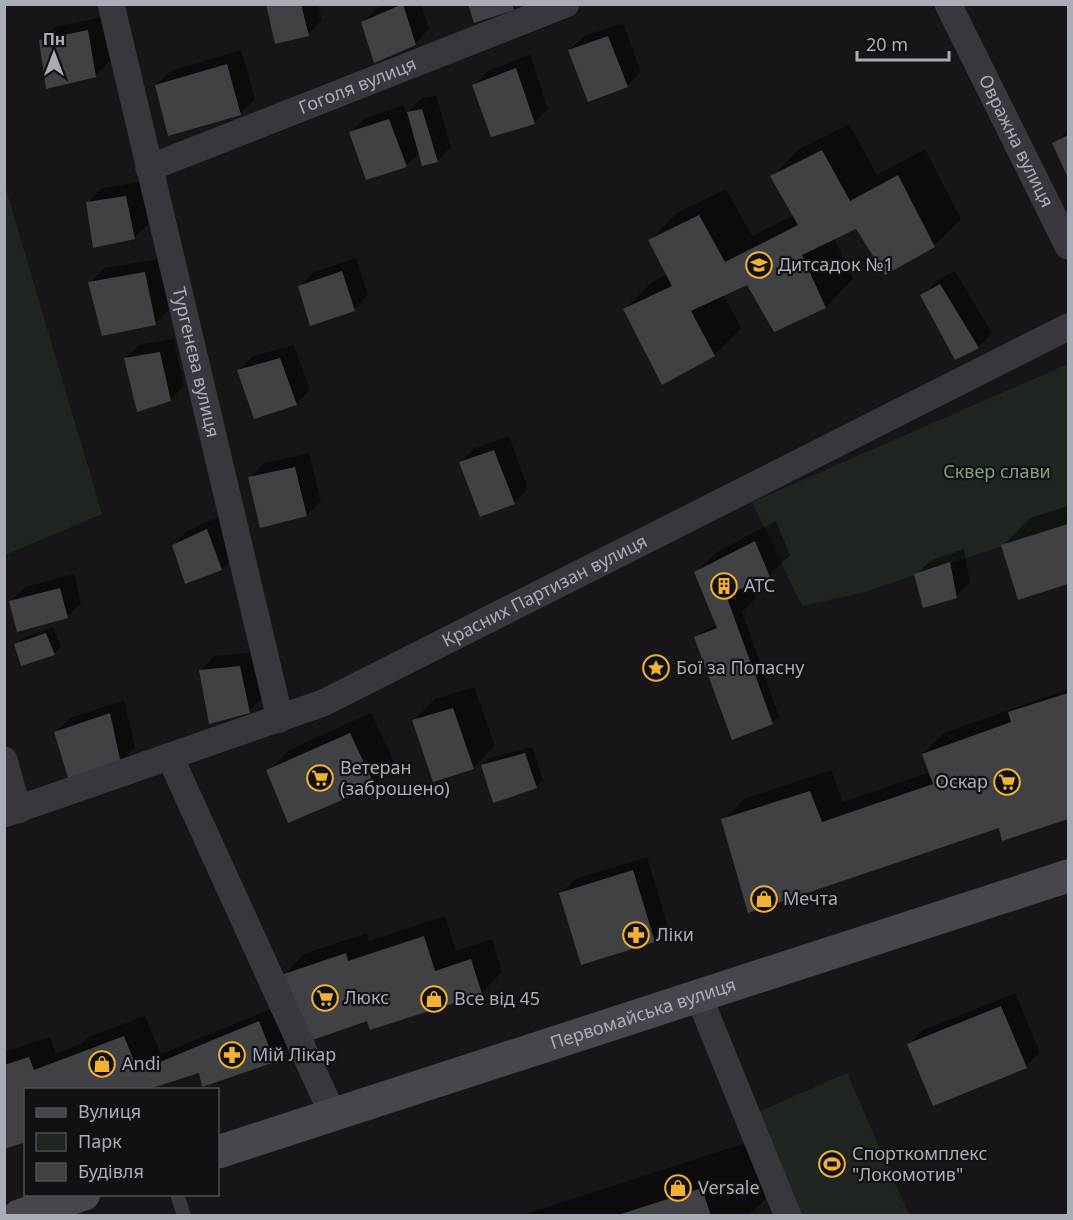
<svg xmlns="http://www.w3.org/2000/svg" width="1073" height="1220" font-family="'Noto Sans',sans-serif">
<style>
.green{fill:#1e261f}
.shadow{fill:#0007}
.building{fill:#404145}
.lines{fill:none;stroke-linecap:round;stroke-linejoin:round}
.lane{stroke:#37383d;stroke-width:14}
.street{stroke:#37383d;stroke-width:27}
.secondary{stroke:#45474d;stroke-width:33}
.labels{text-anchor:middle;stroke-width:4.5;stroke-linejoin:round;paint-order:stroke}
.street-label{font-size:18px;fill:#a8adb8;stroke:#111113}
.poi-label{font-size:18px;fill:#a8adb8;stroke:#111113;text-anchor:start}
.park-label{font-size:18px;fill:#7fa381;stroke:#111113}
</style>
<rect width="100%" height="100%" fill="#161618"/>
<!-- green -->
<path class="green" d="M5,186L102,514L5,555H4Z
M1068,364V524L861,593L802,606L752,502Z
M847,1073L909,1215H801L756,1113Z"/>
<!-- shadow -->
<path class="shadow" d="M267,4H318L322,20L308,34Z
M385,4H421L429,29L415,44L363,22L377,8Z
M102,17L110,61L96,75L41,41L55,27Z
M623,23L641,72L627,86L570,50L584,36Z
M241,50L255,99L240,113L156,85L171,71Z
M530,54L548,109L534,123L474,85L488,71Z
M436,95L451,147L437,161L420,152L406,166L350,133L364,119L403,105L406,114L422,98Z
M849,124L877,175L925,149L961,219L934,246L856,227L834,238L853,279L826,307L775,330L748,283L724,295L741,328L714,355L625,309L652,282L668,274L650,240L677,213L726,189L752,236L794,215L772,177L799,149Z
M1068,129V174L1054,144Z
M140,182L149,223L135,237L88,202L102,188Z
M356,258L368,295L354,310L300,286L314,272Z
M159,259L170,309L156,323L104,334L90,283L104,268Z
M955,271L992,333L978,347L922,296L936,281Z
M174,339L184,386L170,400L125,359L139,345Z
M294,345L310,390L296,404L239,370L253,356Z
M509,436L528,489L514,503L461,462L475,448Z
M309,453L321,501L307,515L250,477L264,463Z
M1068,506V583L1019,598L1003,546L1030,518Z
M221,516L236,555L222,569L173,546L187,531Z
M776,521L790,555L769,576L751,583L756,598L742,612L779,716L772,722L696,638L703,631L718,625L696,573L717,552Z
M964,549L970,582L956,596L916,575L930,561Z
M74,574L81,603L67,617L11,601L25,587Z
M53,627L61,647L54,654L16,645L23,638Z
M253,652L263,697L249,711L200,671L214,656Z
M474,687L495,746L474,767L434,781L414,720L435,699Z
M1068,689V818L1003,839L1000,826L723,820L744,799L831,770L843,802L930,772L923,754L944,733Z
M124,700L135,748L120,762L56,732L70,718Z
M371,713L395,764L374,785L268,771L289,750Z
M532,747L543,780L536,787L483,765L489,758Z
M647,857L668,926L654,940L561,893L575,879Z
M445,916L456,951L492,939L502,972L481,993L368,1019L283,976L304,954L367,933L369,941Z
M1015,993L1040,1052L1026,1066L909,1044L923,1030Z
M273,1008L288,1047L274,1061L200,1071L161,1083L154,1090H26L4,1148V1052L50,1037L56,1054L81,1044L88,1037L145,1016L161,1054Z
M749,1142L767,1197L748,1216H519Z"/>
<!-- building -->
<path class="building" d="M266,4H301L309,36L275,44Z
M403,4L416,45L374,63L361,22Z
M468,4H512L514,10L474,23Z
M88,30L96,77L46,89L39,40Z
M608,36L628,87L588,102L568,50Z
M227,64L241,115L168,136L155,85Z
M516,68L535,124L491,137L472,85Z
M422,109L438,162L422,166L407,112Z
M389,119L407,167L366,180L349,132Z
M1068,135V178L1052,143Z
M822,150L850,201L898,175L935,247L885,275L856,229L802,255L826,308L774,332L747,285L691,311L715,356L662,385L623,309L672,286L648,240L699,215L725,262L798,225L770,176Z
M126,196L135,239L93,248L86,202Z
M342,271L355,311L310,326L298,286Z
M145,272L156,325L102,336L88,282Z
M940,284L979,348L955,360L920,295Z
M160,352L171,401L137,412L124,358Z
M280,358L297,405L254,419L237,370Z
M494,450L515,504L480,517L459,462Z
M295,467L307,516L260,528L248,477Z
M1068,524V584L1018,600L1001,545Z
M207,529L222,570L185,584L172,545Z
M755,541L770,577L726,595L773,724L732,740L694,637L717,628L694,572Z
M950,562L957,598L923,608L914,574Z
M60,588L68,618L17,632L9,601Z
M46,633L55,655L21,666L14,644Z
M240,666L250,713L209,724L199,670Z
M1068,693V819L1002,841L999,828L748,913L721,819L810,791L822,822L933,784L922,754L1011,722L1008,712Z
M453,708L474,769L433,782L412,720Z
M110,713L121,764L69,781L54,732Z
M350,733L375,786L288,823L266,770Z
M525,753L537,788L493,803L481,765Z
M633,870L655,942L581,965L559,893Z
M424,936L435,971L471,959L482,994L370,1030L367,1021L307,1042L281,975L346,953L348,961Z
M1001,1006L1027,1068L933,1106L907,1044Z
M259,1021L275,1062L202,1087L199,1073L146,1090H26V1142L4,1149V1065L29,1057L34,1070L124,1036L138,1071Z
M702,1188L711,1216H618V1215Z"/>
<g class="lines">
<!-- lane -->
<path class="lane" d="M177,1194L184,1216"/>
<!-- street -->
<g class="street">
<path id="s1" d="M111,4L280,719"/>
<path id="s2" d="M948,4L1068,246"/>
<path id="s3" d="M149,168L566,4"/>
<path d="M170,757L333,1115"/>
<path d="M4,760L18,810"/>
<path id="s4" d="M4,814L323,703L1068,327"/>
<path d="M699,997L788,1216"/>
</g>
<!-- secondary -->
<g class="secondary">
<path id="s5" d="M218,1152L1068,876"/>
<path d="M19,1216L84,1194"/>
</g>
</g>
<!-- icons -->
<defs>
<g id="school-ring" transform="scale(1.35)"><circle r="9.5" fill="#111113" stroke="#f2b134" stroke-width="1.5"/><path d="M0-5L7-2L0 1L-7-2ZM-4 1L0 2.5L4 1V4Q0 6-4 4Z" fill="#f2b134"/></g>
<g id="building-ring" transform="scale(1.35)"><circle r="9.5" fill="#111113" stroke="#f2b134" stroke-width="1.5"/><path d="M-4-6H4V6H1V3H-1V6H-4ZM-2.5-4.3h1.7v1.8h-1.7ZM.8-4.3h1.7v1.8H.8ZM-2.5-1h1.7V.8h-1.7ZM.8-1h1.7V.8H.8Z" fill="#f2b134"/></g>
<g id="sight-ring" transform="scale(1.35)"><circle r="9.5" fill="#111113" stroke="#f2b134" stroke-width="1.5"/><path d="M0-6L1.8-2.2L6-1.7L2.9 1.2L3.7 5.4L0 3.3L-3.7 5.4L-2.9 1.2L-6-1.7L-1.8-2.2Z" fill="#f2b134"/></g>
<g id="supermarket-ring" transform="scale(1.35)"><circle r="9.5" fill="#111113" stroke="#f2b134" stroke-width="1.5"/><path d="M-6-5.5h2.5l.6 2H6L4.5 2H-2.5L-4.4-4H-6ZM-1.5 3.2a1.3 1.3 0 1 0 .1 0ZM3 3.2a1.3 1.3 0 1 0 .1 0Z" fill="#f2b134"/></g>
<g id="shop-ring" transform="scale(1.35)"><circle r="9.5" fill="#111113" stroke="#f2b134" stroke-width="1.5"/><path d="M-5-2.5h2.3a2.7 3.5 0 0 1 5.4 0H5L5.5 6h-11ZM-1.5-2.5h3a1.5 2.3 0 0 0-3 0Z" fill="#f2b134"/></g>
<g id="pharmacy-ring" transform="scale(1.35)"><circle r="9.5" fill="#111113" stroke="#f2b134" stroke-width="1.5"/><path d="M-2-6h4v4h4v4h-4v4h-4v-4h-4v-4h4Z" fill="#f2b134"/></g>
<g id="stadium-ring" transform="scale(1.35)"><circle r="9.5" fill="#111113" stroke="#f2b134" stroke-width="1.5"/><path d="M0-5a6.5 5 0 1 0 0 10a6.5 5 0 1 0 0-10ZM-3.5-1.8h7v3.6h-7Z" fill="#f2b134"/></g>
</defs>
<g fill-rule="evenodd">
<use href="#school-ring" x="759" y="265"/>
<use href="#building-ring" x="724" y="586"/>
<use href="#sight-ring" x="656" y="668"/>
<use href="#supermarket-ring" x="320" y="778"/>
<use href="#supermarket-ring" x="1007" y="782"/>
<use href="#shop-ring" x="764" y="899"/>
<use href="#pharmacy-ring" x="636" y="935"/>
<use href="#supermarket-ring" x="325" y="998"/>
<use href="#shop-ring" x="434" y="999"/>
<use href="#pharmacy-ring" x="232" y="1055"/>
<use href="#shop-ring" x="102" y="1064"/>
<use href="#stadium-ring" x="832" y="1164"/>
<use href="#shop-ring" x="678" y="1188"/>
</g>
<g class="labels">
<!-- street labels -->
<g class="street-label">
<text dy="6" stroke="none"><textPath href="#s3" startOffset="224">Гоголя вулиця</textPath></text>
<text dy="6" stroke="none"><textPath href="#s2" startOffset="153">Овражна вулиця</textPath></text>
<text dy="6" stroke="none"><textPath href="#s1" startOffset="368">Тургенєва вулиця</textPath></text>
<text dy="6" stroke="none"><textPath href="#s4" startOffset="586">Красних Партизан вулиця</textPath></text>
<text dy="6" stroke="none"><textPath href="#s5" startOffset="447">Первомайська вулиця</textPath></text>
</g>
<!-- poi labels -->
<g class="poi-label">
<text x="778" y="271">Дитсадок №1</text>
<text x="744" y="592">АТС</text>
<text x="676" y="674">Бої за Попасну</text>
<text x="340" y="774">Ветеран<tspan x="340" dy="21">(заброшено)</tspan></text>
<text x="988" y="788" text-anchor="end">Оскар</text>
<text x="783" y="905">Мечта</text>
<text x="656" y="941">Ліки</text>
<text x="344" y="1004">Люкс</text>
<text x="454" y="1005">Все від 45</text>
<text x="252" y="1061">Мій Лікар</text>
<text x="122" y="1070">Andi</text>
<text x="852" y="1160">Спорткомплекс<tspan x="852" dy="21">"Локомотив"</tspan></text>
<text x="698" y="1194">Versale</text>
</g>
<!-- park labels -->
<g class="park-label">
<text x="997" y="478">Сквер слави</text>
</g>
</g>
<!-- border -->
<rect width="1073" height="1220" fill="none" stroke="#a8adb8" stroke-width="12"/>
<!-- legend -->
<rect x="24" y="1088" width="195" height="108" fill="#111113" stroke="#4d4f55" stroke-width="1.5"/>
<rect x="36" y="1108" width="30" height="9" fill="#45474d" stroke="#4d4f55" stroke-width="1.5"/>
<text x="78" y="1118" font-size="18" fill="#a8adb8">Вулиця</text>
<rect x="36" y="1133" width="30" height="18" fill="#1e261f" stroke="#4d4f55" stroke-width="1.5"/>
<text x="78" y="1148" font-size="18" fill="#a8adb8">Парк</text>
<rect x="36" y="1163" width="30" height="18" fill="#404145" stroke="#4d4f55" stroke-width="1.5"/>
<text x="78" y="1178" font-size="18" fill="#a8adb8">Будівля</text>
<!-- north arrow -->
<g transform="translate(54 54)" stroke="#111113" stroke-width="4.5" paint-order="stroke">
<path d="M0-4.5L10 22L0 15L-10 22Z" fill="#a8adb8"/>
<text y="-9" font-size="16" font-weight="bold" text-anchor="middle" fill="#a8adb8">Пн</text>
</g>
<!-- scale -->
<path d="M857 51v9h92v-9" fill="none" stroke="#a8adb8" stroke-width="3"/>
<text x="866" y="51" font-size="18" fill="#a8adb8" stroke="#111113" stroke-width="4.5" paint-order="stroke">20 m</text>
</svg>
